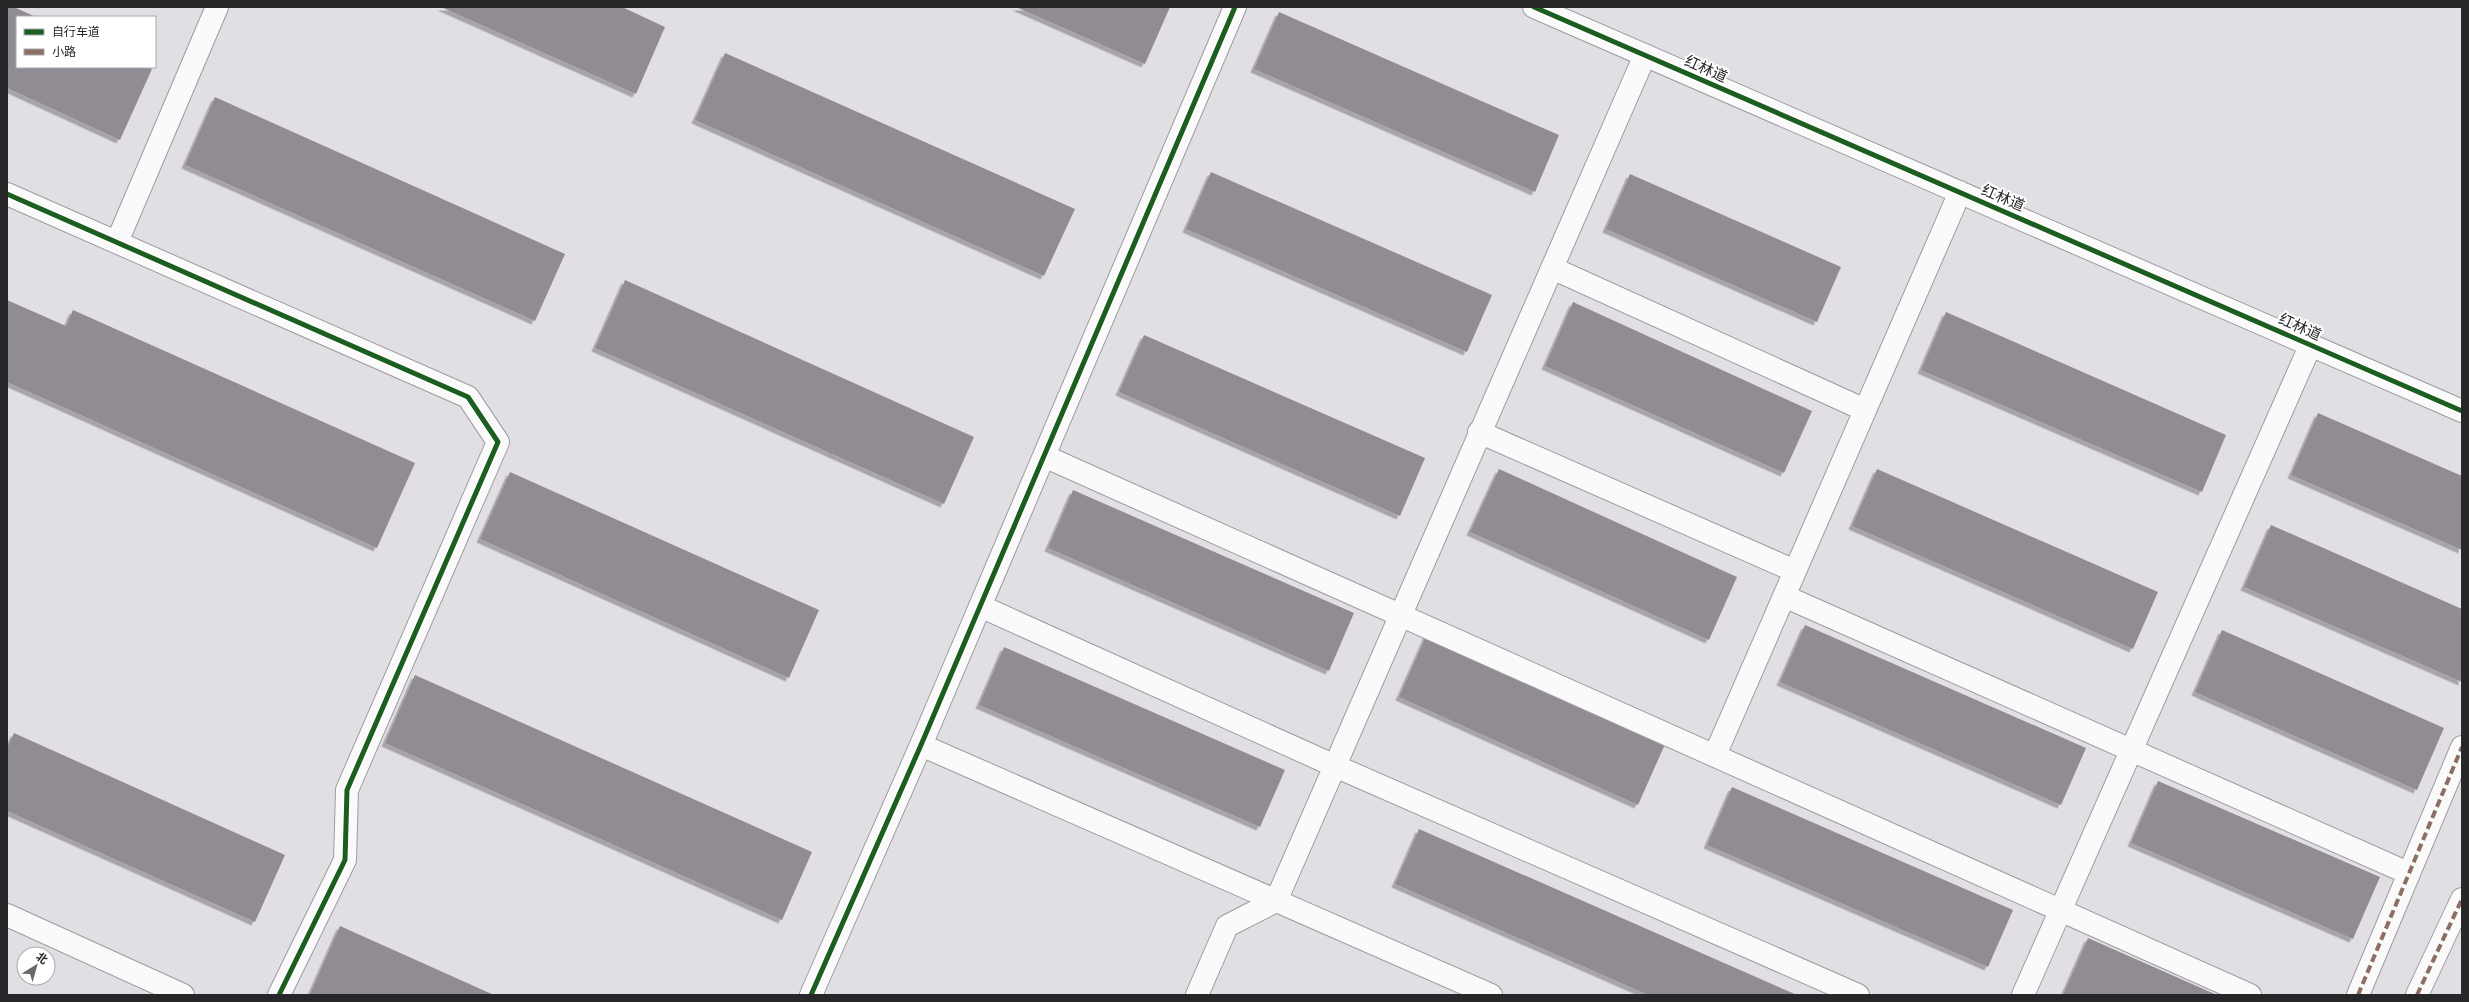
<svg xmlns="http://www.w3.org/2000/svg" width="2469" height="1002" font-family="Cabin,'Noto Sans SC',sans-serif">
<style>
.building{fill:#918c94;filter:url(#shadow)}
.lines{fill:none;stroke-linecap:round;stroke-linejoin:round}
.minor-casing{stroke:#9d9b9f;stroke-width:24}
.minor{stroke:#fbfafb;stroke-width:22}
.quiet{stroke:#8d6e63;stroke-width:4;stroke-dasharray:8 4;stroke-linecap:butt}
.cycleway-casing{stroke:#fff;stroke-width:8}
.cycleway{stroke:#1b5e20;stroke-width:5}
.labels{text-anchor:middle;stroke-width:4;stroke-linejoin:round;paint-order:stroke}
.street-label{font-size:15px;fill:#272628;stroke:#fff}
</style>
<defs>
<filter id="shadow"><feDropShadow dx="-3.5" dy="3.5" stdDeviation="0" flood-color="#0004"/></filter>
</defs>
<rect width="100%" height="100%" fill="#e2dfe4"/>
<!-- building -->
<path class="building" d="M7,7H14L36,17H17V67H147L152,69L120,140L7,88Z
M441,7H622L665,27L636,94Z
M1016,7H1170L1145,64Z
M1279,12L1559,135L1535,192L1254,69Z
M725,53L1075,209L1044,276L695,120Z
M215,97L565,254L535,321L185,165Z
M1211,172L1492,295L1467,352L1186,229Z
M1630,174L1841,267L1817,322L1606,229Z
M625,280L974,437L944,504L595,348Z
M7,300L66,326L73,310L415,463L377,548L7,382Z
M1573,302L1812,411L1784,473L1545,366Z
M1946,312L2226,435L2202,492L1921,370Z
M1144,335L1425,458L1400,516L1119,392Z
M2318,413L2462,476V550L2291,475Z
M1499,469L1737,577L1709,640L1470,532Z
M1877,469L2158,592L2133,649L1852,526Z
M510,472L819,610L789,678L480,539Z
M1073,490L1354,613L1329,671L1048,548Z
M2271,525L2462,609V682L2244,587Z
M1805,625L2086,748L2061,805L1780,682Z
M2222,630L2444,728L2417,790L2195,692Z
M1427,634L1666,742L1638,805L1399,697Z
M1004,647L1285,770L1260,827L979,705Z
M415,675L812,852L782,920L385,743Z
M14,733L285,855L255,922L7,811V748Z
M2158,781L2380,877L2353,939L2131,843Z
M1732,787L2013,910L1988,967L1707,845Z
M1419,829L1797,995H1648L1395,884Z
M340,926L494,995H313L310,994Z
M2088,938L2217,995H2063Z"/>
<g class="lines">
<!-- minor casing -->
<g class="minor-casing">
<path id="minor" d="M1534,7L2462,411
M7,194L468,397L498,442L347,790L345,860L279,995
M117,242L217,7
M1552,268L1865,410
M1479,432L1795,571
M1044,456L2250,995
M1784,596L2408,873
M980,606L1335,766L1858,995
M921,745L1491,995
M1715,755L1960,192
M7,915L183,995
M811,995L921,745L1235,7
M1197,995L1227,926L1276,901L1645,55
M2023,995L2311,344
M2358,995L2462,747
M2417,995L2462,899"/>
</g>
<!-- minor -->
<use href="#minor" class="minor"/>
<!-- quiet -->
<path class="quiet" d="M2358,995L2462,747
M2417,995L2462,899"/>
<!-- cycleway casing -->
<g class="cycleway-casing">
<path id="cycleway" d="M1534,7L2462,411
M7,194L468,397L498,442L347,790L345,860L279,995
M811,995L921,745L1235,7"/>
</g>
<!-- cycleway -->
<use href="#cycleway" class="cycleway"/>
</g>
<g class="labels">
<!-- street labels -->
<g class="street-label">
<text transform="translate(1706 69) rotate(24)" y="5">红林道</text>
<text transform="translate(2003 198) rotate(23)" y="5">红林道</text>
<text transform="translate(2300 327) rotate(24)" y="5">红林道</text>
</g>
</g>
<!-- border -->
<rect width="2469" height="1002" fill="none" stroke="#272628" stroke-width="16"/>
<!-- legend -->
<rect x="16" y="16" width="140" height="52" fill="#ffffff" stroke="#a9a8a9"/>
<rect x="24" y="29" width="20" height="6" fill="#1b5e20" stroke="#a9a8a9"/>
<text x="52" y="36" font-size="12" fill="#272628">自行车道</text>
<rect x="24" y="49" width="20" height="6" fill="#8d6e63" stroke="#a9a8a9"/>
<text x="52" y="56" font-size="12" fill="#272628">小路</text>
<!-- north arrow -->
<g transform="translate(36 966) rotate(37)"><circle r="19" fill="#ffffff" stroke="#a9a8a9"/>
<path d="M0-3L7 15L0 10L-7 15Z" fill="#68676a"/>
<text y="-6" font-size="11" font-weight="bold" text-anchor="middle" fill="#272628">北</text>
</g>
</svg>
